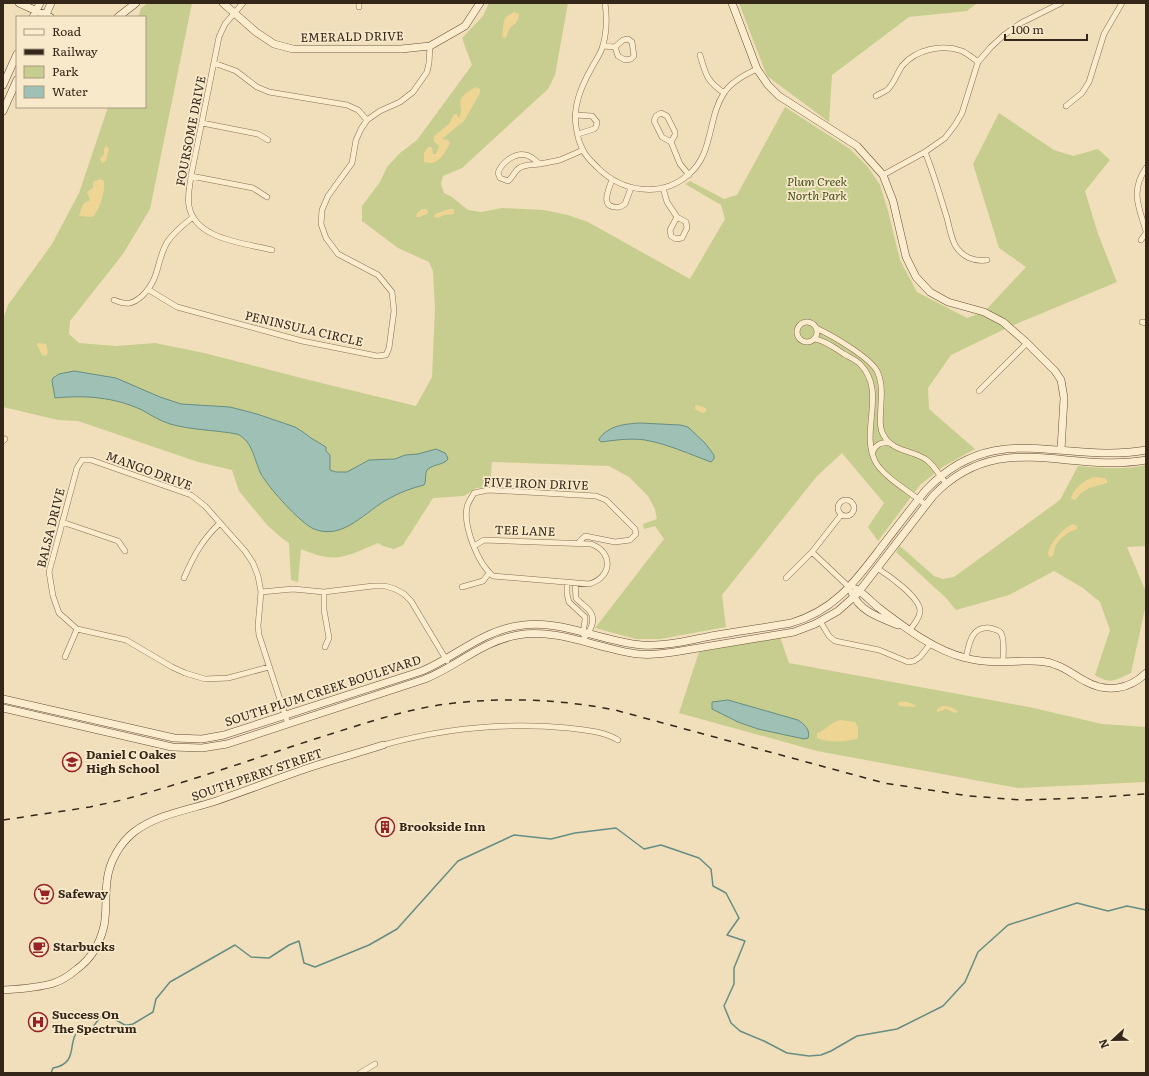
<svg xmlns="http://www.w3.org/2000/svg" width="1149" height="1076" font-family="Literata,serif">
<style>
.green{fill:#c7cd8e}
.sand{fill:#eed594}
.water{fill:#9fc0b5;stroke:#668d83}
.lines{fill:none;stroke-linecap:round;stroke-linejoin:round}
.stream{stroke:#668d83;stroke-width:1.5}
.street-casing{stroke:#876e54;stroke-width:6}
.secondary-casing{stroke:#684f37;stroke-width:8}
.street{stroke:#faeccd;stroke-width:5}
.secondary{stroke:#faeccd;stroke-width:7}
.rail{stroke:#35261a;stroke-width:1.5;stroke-dasharray:7 7;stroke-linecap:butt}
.labels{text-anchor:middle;stroke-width:3.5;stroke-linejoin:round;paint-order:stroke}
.street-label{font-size:12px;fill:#35261a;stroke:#f7e9ca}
.park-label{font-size:12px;font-style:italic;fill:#46521f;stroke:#f7e9ca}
.poi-label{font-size:12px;font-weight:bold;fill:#35261a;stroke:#f7e9ca;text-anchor:start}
</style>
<rect width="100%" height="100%" fill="#f0dfba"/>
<!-- green -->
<path class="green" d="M148,3H192L150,209L123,254L70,321L69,334L79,343L116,346L155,343L204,353L309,380L416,406L432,377L435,308L433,271L429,262L398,248L362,221V206L380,182L387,167L400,153L417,140L472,65L462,38L483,16L489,3H568L555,75L548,89L462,168L443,176L441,184L444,193L452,197L468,210L481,212L502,208L544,210L568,215L588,222L690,279L725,219L721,205L685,184L690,181L724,199L737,195L785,107L850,149L868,167L880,185L888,211L900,260L917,292L967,318L984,312L1026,267L999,248L973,164L999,113L1054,150L1073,156L1098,149L1110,160L1085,191L1098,234L1117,282L1009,327L951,355L928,388L929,409L975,449L944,466L920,485L878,541L868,527L884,503L842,453L817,476L722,595L726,627L660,639H636L595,628L664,539L655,526L644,529L643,524L657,519L655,509L648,496L629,477L609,466L492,462L490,487L476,488L464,496L433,498L403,545L394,549L383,546L378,543C345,557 336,564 301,549L298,582L291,580L289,543L283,539L267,525L239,491L232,470L198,462L78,421L58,420L3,407V320L8,305L52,244L79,193L108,107H145V17H138L141,8Z
M739,3H977L967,11L909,17L832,75L829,122L767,76Z
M1146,465V546L1127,547L1146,592V604L1131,673C1115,680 1111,685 1095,675L1110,630L1100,602L1083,588L1054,571L1009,595L956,610L946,598L896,552L900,546L934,576L943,579L954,577L1060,500L1078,466C1100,468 1124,470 1146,465Z
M780,637L789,663L1029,707L1102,724L1146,727V782L1018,788L817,751L679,713L699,652Z"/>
<!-- sand -->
<path class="sand" d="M514,12L519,14C519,21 515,24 510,28C508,31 507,35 506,38L502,37L504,20L506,17Z
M476,87L480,89V93L464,121L442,139L448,140L450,143C445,153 438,167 424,162V153L428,147H432L433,154H436L439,146L434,141V136L449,124L454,114H457L458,118L459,117C462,112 461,109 460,104C460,95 469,91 476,87Z
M106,146L109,149L106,161L102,163L100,159L104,154V149Z
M100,179L104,181C106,188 99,213 92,217L79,216L83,204L90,200L87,192L93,188V182Z
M422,209H427L428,213L420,217H416L417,213Z
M449,209H454V214L444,215L438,218L434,217L435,214Z
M38,343L46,344L48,352L46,356L42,355L37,345Z
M697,405L706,408V412L702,413L695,409V406Z
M1095,477L1105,478L1107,481V483L1089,488L1081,493L1075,500L1071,499C1073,489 1085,479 1095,477Z
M1073,524L1077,526V529C1069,531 1059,538 1055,547C1054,550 1054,553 1053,556L1049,557L1048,553C1050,543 1064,527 1073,524Z
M899,702C904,701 912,702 916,706L915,707L900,706L898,704Z
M942,706C947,706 954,707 958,712L954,713L947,709L937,712V709Z
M840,720L855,722L858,727V738C848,742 827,743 817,738V733C826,730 831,722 840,720Z"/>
<!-- water -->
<path class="water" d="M74,371L116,378L160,397L181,404L230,407L257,414L295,427L303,432L311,438L326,447V451L330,455V470L336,472H347L369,460L395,459L405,455L418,454L436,449L445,453L447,456L448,459C444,465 434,464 428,469C424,473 427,480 424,485C412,488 401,492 390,498C366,510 344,541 314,529C300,523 269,488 261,474C254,460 253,441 237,434C215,430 191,430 170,424C160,421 151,415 142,410C114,397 85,395 55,398L52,381L53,378L59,374Z
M640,423L680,425L688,427L705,443L714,455V459L711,462C689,454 668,444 645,440C630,438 616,440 601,442L599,440V439C609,425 625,424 640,423Z
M728,700L798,720C804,724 811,730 808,738L804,739L758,729L738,722L712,709V702Z"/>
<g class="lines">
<!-- stream -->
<path class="stream" d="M51,1073L53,1068C80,1063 66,1042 79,1030L92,1028L102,1015L105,1014L125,1025H128L133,1024L153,1012L156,999L170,982L235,945L251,957L269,958L289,945L299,941L304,963L315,967L369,945L397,929L458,861L514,835L551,839L575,833L616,828L644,849L661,845L699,858L711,869L713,886L726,893L739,918L727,935L745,941L734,968V984L724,1006L731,1023L740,1031L764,1041L787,1053L809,1056L821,1055L831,1051L857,1036L897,1029L943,1006L965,982L978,952L1008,925L1077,903L1108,911L1127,906L1146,910"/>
<!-- street casing -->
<g class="street-casing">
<path id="street" d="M243,3L225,24L219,37L191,176C190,186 187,196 189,206C195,240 245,243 272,250
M605,3C607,17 607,31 603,45C601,54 595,61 591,69C581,87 573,106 576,126C577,134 579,143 583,150C586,157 593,163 598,168C622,192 661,198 688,175C714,154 707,119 724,93C731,82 746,74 757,69
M359,7V3
M603,46L615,47L618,56L625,60L631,59L634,56L632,42L628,39L623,40L615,47
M700,55C706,75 706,80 724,93
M214,63L236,71L257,87L269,92L347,105L358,110L367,120
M876,96C879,94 884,92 887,90C894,84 897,73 902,66C916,49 942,44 962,51C968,54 973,58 978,62
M1066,106L1082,93L1089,82L1104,34L1122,3
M575,115L592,116L597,122L596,127L594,129L578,134
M202,123L258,134L268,140
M671,142L662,137L654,121L656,116L661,113L667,116L675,132V135L671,142L680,164L689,175
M925,152C934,174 940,196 947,218C949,226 951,237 955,245C962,257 974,262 987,260
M540,164C532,165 522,164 517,170C513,174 512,178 508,181L500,178L498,173C501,163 515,152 526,155C531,156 536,161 540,164L560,160L583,150
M1146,168C1130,191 1139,208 1146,231
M883,175L925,152L945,138L955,125L962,113L978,62L991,47L1004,35L1021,23L1061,3
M191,176L253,188L267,197
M612,180C608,191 599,209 620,207L625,204L631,188
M663,188L667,202L677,217L670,230L671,236L676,239L682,238L687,228L686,222L677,217
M1141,240L1146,233
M149,290L177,307L302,341L377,356L386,355L389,348L394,311L392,292L378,275L338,254L326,238L321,224L322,210L328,196L352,163L356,140L361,129L367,120L380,111L400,102L413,92L427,72L429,63L430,46
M114,300C126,305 132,305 142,296C161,278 156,259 168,241C175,231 184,224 193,217
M797 332a10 10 0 1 1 20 0a10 10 0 1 1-20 0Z
M1142,322L1146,323
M816,328C831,335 872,358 878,373C882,383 882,392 881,403C881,413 878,427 884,436C894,453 915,450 928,461C935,467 940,476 946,483
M815,339C826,341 835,348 844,354C849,357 856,360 860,364C887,391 860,430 875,461C883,477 912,493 926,505
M979,391L1027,343
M3,441L5,439
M872,454C875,445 880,442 889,443
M838 508a8 8 0 1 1 16 0a8 8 0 1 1-16 0Z
M62,522L118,541L125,551
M474,546L484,540L591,544C614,552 612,578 589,584L493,576C478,564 463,526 467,507C468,502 472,497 474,493L488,490L596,496L606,500L635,529L636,534L630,540L615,542L585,536L578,543
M812,552L850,588
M877,568C888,575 920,597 920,611C920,618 914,624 910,630
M184,578C194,555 202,540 220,523
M786,578L812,552L841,515
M567,583V594L569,602L585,617V620L583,634
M575,583L576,598C579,602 584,605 588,609C598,619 590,632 582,641
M462,587L483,581L489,573
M261,592L293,589L324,592L373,586H385L395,589L404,594L411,601L447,661
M324,592V610L329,638L325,647
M820,621L829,636L835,641L879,650L908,662L914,661L920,657L931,643
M65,657L77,629
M966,658C969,644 971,626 990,628C994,629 999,630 1001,633C1005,640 1003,654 1003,662
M269,667L228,678L205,679L185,673L172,667L126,640L77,629L59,613L53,596L49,572L77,468L82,460H91L191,495L205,506L245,551L253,563L258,576L261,592L258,626L259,635L288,724
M383,745C444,728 505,722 568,728C585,730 603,731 618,740
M360,1073L375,1064"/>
</g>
<!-- secondary casing -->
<g class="secondary-casing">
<path id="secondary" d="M19,3L50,17
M223,3L256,32L274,44L293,49H401L430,46L465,26L480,3
M732,3L757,69L768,85L779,96L857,146L883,175L893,201L906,257L916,277L930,292L948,302L984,312L1003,322L1027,343L1055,371L1061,380L1064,398L1061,450
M33,17L40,3
M45,17L51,3
M118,17L136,3
M3,85L17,54
M3,111L17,80
M856,589C865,594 871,602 879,608C904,627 935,651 966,658C984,663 1004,662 1023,661C1034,661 1046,660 1056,665C1066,668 1075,676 1085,681C1106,693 1129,690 1146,673
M852,593C860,612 881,618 898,625
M3,699L174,738L202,739L224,735L422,671C455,657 481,632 517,626C560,618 599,641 642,645C669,647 696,638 723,634C745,630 769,627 791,623C836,610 856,580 883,545C897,527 911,508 926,490C996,417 1063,465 1146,450
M3,708L172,747L202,748L227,744L425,679C457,666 483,641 518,635C559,628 598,649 638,654C650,655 662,654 674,652L794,632L815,624L838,611L857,594L933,496C999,427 1067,474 1146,460
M3,990C20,989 38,988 54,983C63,980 70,975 77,969C91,959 100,943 104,926C107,911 105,896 107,881C109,862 120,843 134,832C156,815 187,810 213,802C245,791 276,779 308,768C332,760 358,753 383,745"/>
</g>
<!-- street -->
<use href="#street" class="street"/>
<!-- secondary -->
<use href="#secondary" class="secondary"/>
<!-- rail -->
<path class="rail" d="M3,820L90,807L122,800C188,782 253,759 318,738C360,725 402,710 446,704C503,697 559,699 615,710L884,783L969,796L1022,800L1085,798L1146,794"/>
</g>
<!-- icons -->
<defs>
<g id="school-ring" transform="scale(1)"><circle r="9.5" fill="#f7e9ca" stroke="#982124" stroke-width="1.5"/><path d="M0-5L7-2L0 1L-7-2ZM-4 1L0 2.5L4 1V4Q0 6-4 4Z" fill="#982124"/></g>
<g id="building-ring" transform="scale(1)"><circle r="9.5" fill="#f7e9ca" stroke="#982124" stroke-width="1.5"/><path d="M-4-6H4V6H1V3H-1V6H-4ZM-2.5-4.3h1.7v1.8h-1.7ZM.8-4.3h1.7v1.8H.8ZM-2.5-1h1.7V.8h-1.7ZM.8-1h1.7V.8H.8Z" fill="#982124"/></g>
<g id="supermarket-ring" transform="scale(1)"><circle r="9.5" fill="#f7e9ca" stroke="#982124" stroke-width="1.5"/><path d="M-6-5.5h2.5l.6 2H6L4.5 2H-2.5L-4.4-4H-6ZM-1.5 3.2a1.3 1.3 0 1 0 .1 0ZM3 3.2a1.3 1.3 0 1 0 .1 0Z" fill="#982124"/></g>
<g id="cafe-ring" transform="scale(1)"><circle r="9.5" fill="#f7e9ca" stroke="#982124" stroke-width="1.5"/><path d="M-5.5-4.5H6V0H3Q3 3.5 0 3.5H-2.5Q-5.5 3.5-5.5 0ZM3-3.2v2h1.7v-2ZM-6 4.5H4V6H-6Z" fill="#982124"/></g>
<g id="hospital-ring" transform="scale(1)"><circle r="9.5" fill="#f7e9ca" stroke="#982124" stroke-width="1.5"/><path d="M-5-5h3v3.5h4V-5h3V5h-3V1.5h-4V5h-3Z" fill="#982124"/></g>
</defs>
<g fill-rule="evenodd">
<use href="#school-ring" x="72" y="762"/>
<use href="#building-ring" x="385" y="827"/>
<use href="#supermarket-ring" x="44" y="894"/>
<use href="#cafe-ring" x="39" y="947"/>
<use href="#hospital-ring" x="38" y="1022"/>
</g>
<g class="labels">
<!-- street labels -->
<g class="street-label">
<text transform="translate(352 37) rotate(-1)" y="4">EMERALD DRIVE</text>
<text transform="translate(191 131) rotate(-79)" y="4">FOURSOME DRIVE</text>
<text transform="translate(304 329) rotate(13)" y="4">PENINSULA CIRCLE</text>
<text transform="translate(149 471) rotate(20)" y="4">MANGO DRIVE</text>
<text transform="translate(536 484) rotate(2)" y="4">FIVE IRON DRIVE</text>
<text transform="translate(51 528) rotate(-76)" y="4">BALSA DRIVE</text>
<text transform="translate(525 531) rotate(2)" y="4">TEE LANE</text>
<text transform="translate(323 691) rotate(-18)" y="4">SOUTH PLUM CREEK BOULEVARD</text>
<text transform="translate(257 775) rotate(-19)" y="4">SOUTH PERRY STREET</text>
</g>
<!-- park labels -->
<g class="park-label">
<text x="817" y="186">Plum Creek<tspan x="817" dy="14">North Park</tspan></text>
</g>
<!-- poi labels -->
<g class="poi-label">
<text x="86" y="759">Daniel C Oakes<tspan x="86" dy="14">High School</tspan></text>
<text x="399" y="831">Brookside Inn</text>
<text x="58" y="898">Safeway</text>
<text x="53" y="951">Starbucks</text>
<text x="52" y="1019">Success On<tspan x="52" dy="14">The Spectrum</tspan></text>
</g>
</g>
<!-- border -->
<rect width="1149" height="1076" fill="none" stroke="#35261a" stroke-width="8"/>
<!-- legend -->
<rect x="16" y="16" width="130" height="92" fill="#f7e9ca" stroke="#a99b84"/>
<rect x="24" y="29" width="20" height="6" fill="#faeccd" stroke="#a99b84"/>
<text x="52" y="36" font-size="12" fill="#35261a">Road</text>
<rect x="24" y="49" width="20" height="6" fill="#35261a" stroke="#a99b84"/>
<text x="52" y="56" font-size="12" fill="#35261a">Railway</text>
<rect x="24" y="66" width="20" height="12" fill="#c7cd8e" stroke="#a99b84"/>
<text x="52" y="76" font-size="12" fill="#35261a">Park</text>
<rect x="24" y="86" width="20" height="12" fill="#9fc0b5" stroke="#a99b84"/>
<text x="52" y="96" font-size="12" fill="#35261a">Water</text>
<!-- north arrow -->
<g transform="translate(1113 1040) rotate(248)" stroke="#f7e9ca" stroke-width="3" paint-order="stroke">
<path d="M0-3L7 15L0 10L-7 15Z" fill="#35261a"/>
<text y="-6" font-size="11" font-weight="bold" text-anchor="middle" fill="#35261a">N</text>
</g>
<!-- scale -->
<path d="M1005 34v6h82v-6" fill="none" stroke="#35261a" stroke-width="2"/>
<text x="1011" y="34" font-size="12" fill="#35261a" stroke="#f7e9ca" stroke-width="3" paint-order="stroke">100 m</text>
</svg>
